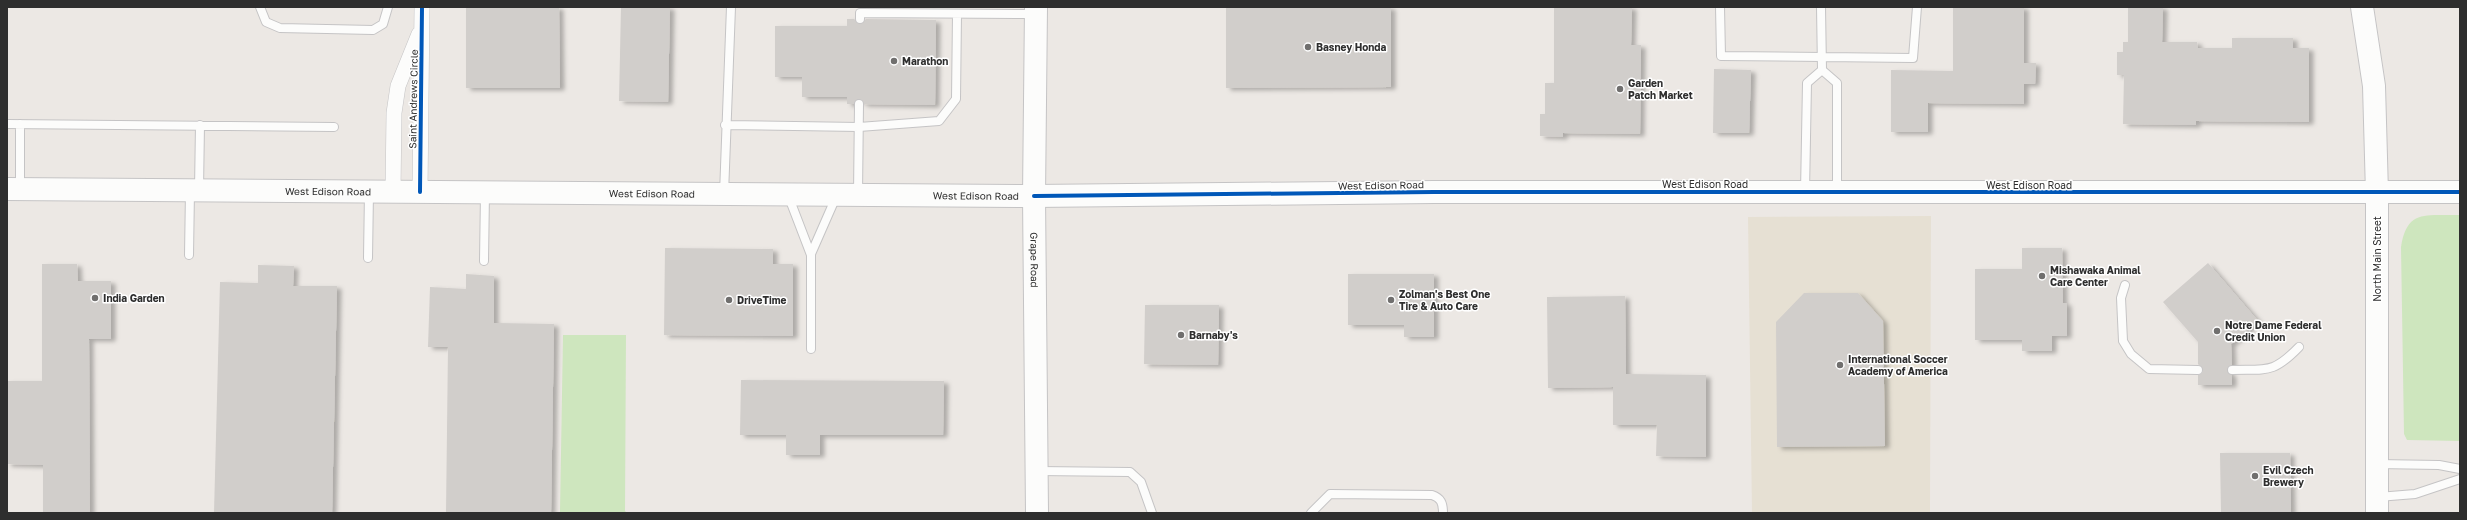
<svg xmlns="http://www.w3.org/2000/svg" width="2467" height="520" font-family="'Golos Text',sans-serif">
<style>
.education{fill:#e6e0d3}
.green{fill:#cee6be}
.building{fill:#d1cecb;filter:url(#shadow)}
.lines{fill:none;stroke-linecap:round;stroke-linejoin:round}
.lane-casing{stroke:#c5c4c5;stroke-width:10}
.street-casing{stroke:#c5c4c5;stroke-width:16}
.secondary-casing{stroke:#c5c4c5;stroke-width:24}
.lane{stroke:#fcfcfb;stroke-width:8}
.street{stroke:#fcfcfb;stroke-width:15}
.secondary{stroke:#fcfcfb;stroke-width:22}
.cycleway-casing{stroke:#fff;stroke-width:6}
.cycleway{stroke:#0057b8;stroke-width:4}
.poi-dot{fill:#706f6e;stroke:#fff;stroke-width:1.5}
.labels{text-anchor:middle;stroke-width:3;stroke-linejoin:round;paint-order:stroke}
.poi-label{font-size:10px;font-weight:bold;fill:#2e2e2e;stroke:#fff;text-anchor:start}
.street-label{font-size:10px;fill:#2e2e2e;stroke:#fff}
</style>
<defs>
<filter id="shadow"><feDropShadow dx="4.5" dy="2.5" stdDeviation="2" flood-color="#0004"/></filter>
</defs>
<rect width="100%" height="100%" fill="#ece8e4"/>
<!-- education -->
<path class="education" d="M1931,216L1930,513H1752L1748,217Z"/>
<!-- green -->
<path class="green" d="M2460,215V441L2407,440L2404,434L2401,247C2407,208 2427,216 2460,215Z
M563,335H626L625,511L627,513H560Z"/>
<!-- building -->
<path class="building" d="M466,7H559L560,88H466Z
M621,7H670L668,102L619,101Z
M1226,7H1391V87L1226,88Z
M1554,7H1632L1631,45H1641L1640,134L1563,133V137L1540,136V114H1545V83H1554Z
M1953,7H2024V63H2036L2035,84H2024V104L1928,103V132H1891V70L1953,71Z
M2128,7H2163L2162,42H2197L2198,48H2232V38H2293V48H2309V122L2196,121V125L2123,124L2124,75H2117V52H2123V42H2128Z
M847,19H854L860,24L866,19L936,20L935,105L864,104L859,99L854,104H847V97H802V77H775V26H847Z
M1714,69L1751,70L1749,133H1713Z
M665,248L773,249V264H793V336L664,335Z
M2022,248H2062L2063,303H2067V336H2052V351H2022V340H1975V269H2022Z
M2208,263L2258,321L2231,344L2232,365L2227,370L2232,375V385H2198V375L2202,373L2203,370L2198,364V342L2163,302Z
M42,264H77L78,281H111V339H89L90,513H43V465L7,464V381H42Z
M258,265L294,266L293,286H337L332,513H214L220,282L258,283Z
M466,274L494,276V323L554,324L551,513H446L448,347H428L430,287L466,289Z
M1348,274H1434V337H1404V325H1348Z
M1804,293H1858L1883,321L1885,446L1777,447L1776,322Z
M1625,296L1626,374L1706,375V457L1656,456L1657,425H1613V387L1548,388L1547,297Z
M1145,305H1219L1218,365L1144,364Z
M741,380L944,381L943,435H820V455H786V435H740Z
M2220,453H2290L2291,513H2221Z"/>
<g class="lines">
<!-- lane casing -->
<g class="lane-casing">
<path id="lane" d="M260,7L266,22L280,28L373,30L383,24L388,7
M1720,7L1721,56L1913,58L1917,7
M860,19V13L1035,14
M1822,70L1837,83V192
M7,124L334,127
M725,125L859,127L939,121L956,99L957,14
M20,189V124
M199,189L200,125
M1805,192L1807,83L1822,70L1821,7
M724,194L731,7
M858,194L859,104
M788,195L811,255V349
M811,254L836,197
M189,255L190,191
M368,258L369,192
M484,261L485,193
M2125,285L2121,298L2123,341L2131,354L2149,369L2198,370
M2232,370C2267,369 2273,374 2299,347
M2377,464L2439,465L2460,469
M1037,471L1130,472L1141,482L1152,513
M2378,497L2415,494L2460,479
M1311,513L1330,494L1432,495C1441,498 1443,503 1443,513"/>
</g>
<!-- street casing -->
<g class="street-casing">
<path id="street" d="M393,192L394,113L398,86L419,34
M420,192L422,7"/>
</g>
<!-- secondary casing -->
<g class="secondary-casing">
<g id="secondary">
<path id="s1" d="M1036,7L1034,196L1037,513"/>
<path d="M2362,7L2374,86L2377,193V513"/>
<path id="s2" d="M7,189L1034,196L1434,192H2460"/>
</g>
</g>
<!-- lane -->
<use href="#lane" class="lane"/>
<!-- street -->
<use href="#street" class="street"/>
<!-- secondary -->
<use href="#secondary" class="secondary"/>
<!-- cycleway casing -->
<g class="cycleway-casing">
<path id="cycleway" d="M420,192L422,7
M1034,196L1434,192H2460"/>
</g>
<!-- cycleway -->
<use href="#cycleway" class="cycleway"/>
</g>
<!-- markers -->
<g class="poi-dot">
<circle cx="1308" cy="47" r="4"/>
<circle cx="894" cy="61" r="4"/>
<circle cx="1620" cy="89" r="4"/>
<circle cx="2042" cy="276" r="4"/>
<circle cx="95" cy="298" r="4"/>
<circle cx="729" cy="300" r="4"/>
<circle cx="1391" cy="300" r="4"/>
<circle cx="2217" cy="331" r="4"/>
<circle cx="1181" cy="335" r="4"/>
<circle cx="1840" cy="365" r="4"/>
<circle cx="2255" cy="476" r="4"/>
</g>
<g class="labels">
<!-- poi labels -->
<g class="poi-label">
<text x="1316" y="51">Basney Honda</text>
<text x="902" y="65">Marathon</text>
<text x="1628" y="87">Garden<tspan x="1628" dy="12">Patch Market</tspan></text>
<text x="2050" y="274">Mishawaka Animal<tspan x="2050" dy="12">Care Center</tspan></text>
<text x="1399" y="298">Zolman's Best One<tspan x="1399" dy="12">Tire &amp; Auto Care</tspan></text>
<text x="103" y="302">India Garden</text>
<text x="737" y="304">DriveTime</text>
<text x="2225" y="329">Notre Dame Federal<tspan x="2225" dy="12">Credit Union</tspan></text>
<text x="1189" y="339">Barnaby's</text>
<text x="1848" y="363">International Soccer<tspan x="1848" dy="12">Academy of America</tspan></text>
<text x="2263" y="474">Evil Czech<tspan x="2263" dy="12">Brewery</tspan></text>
</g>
<!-- street labels -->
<g class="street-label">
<text transform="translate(413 99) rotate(-89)" y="4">Saint Andrews Circle</text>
<text x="1705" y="188">West Edison Road</text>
<text transform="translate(1381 185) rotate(-1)" y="4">West Edison Road</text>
<text x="2029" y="189">West Edison Road</text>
<text dy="4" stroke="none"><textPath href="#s2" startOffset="321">West Edison Road</textPath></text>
<text dy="4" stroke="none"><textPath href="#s2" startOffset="645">West Edison Road</textPath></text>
<text dy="4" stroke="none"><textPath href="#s2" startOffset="969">West Edison Road</textPath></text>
<text transform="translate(2377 259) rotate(-90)" y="4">North Main Street</text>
<text dy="4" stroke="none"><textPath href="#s1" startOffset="253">Grape Road</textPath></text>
</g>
</g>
<!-- border -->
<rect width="2467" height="520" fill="none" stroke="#2e2e2e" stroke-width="16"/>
</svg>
